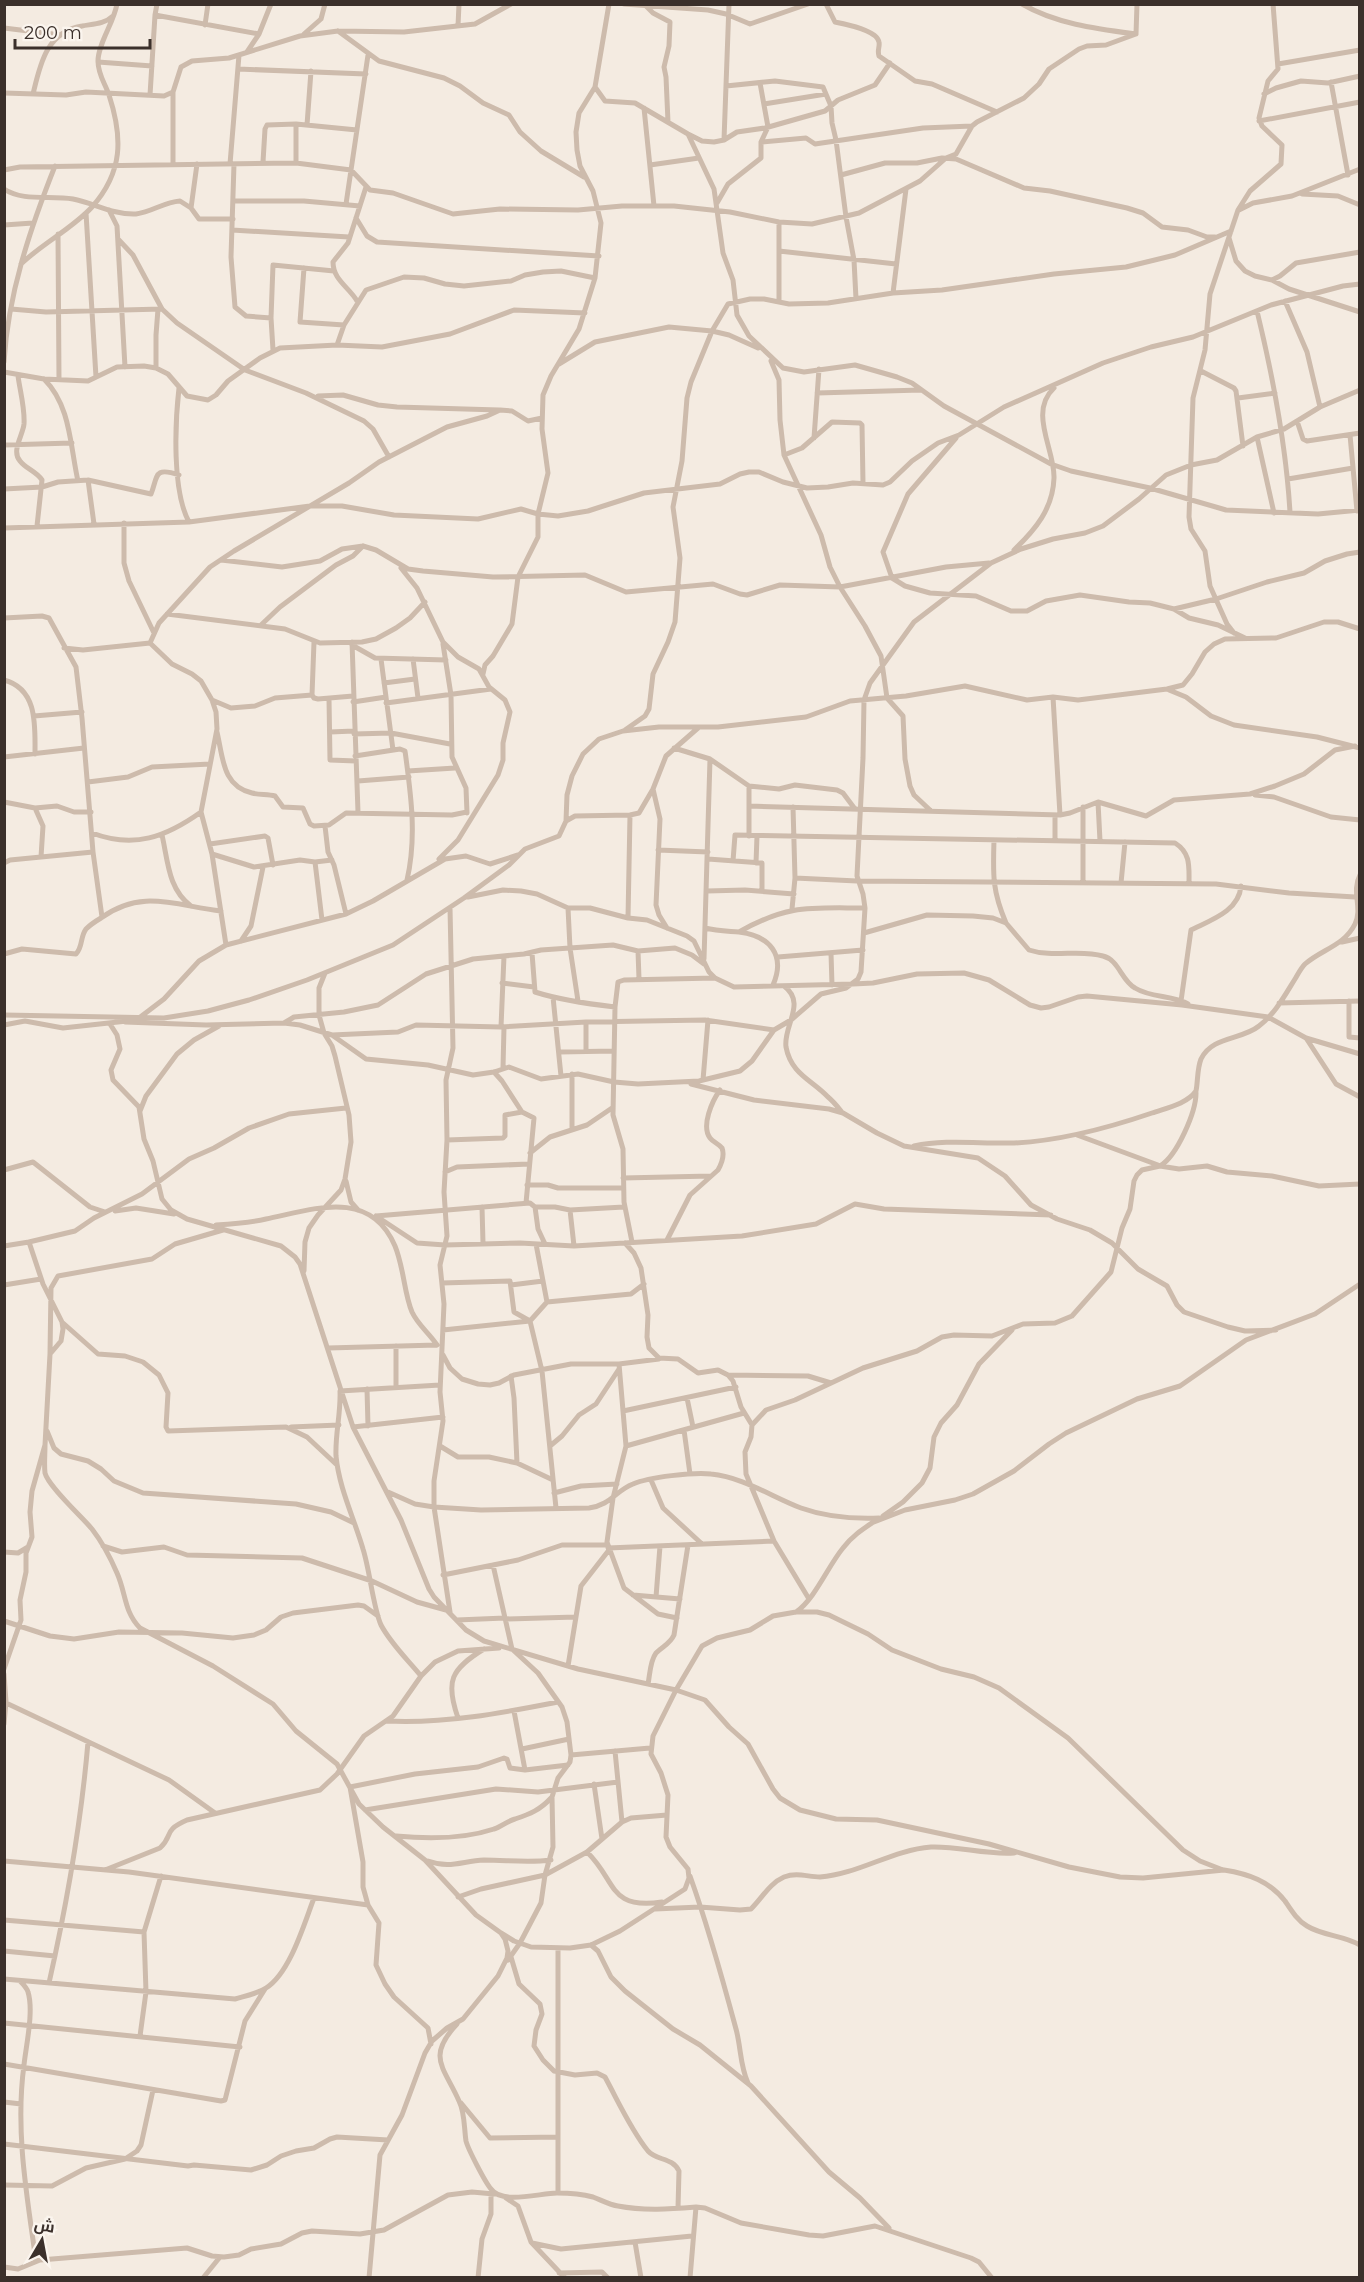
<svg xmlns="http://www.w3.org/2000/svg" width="1364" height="2282" font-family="Montserrat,Cairo,sans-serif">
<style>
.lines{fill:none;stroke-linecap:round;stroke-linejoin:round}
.minor{stroke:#cdbbac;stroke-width:5}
</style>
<rect width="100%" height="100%" fill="#f4ebe1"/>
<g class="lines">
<!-- minor -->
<path class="minor" d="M624,4L708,10L726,14L750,24L808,4
M826,4L835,22C845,24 877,30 879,42C880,47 877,50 879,56L915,81L932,84L997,112
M1022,4C1056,24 1098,29 1136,34
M645,5L653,13L670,22L669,46L664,67L666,77L668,122
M155,15L259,34
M205,25L208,4
M458,26L459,4
M4,28L61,35
M338,31L379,61L444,78L460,86L483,103L509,115L520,132L541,151L584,177
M304,34L321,19L325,4
M1136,34L1137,4
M247,52L259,34L271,4
M98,62L152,66
M1278,64L1360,50
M238,69L366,74
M1331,82L1348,175
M726,86L775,81L823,87L831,106L832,123L836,140L846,217L854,260L856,299
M595,87L605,101L635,103L688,134L702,141L714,142L724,140L737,132L765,128L825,111L838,100L875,85L890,63
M4,93L66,95L86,92L164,96L173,92
M33,94C40,65 46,32 82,26C92,24 105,24 113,16
M1264,94L1276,88L1301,81L1328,83L1360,76
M150,95L155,15L157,4
M764,104L826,94
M644,108L654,206
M1259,121L1360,102
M307,125L311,71
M688,134L714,189L723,253L733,280L737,315L749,336L783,368L804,372L855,365L897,377L912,383L944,406L1051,464L1071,471L1150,488L1226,510L1318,514L1360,510
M724,140L729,4
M761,142L806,138L815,144L923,128L972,126
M263,162L265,129L267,125L296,124L357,130
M296,163V124
M173,164V92L181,67L192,61L229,58L300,36L338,31L404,32L475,24L511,4
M230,164L239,55
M234,164L231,257L235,307L246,316L271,318
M650,165L699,158
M4,170L20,167L296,163L351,170L370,190L393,193L453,214L500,209L578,210L622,206H674L730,212L779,222L812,224L859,213L920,181L946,158L956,154L972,126L977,122L1024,98L1039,84L1049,69L1079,49L1087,46L1106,45L1136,34
M841,175L885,163H917L942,158L956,159L1024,188L1050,191L1127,208L1143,213L1162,227L1188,230L1207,237H1215
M4,189C23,202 51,195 73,199C94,203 113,215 136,214C152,212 164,202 180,201L191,208L199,219H233
M1302,194L1338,196L1360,205
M233,201H304L360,206
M717,203L728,184L761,158V142L768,127L760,83
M346,204L368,55
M191,208L197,164
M109,210L117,226L125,367
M1239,210L1253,203L1292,196L1360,169
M86,213L96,377
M356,218L367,236L377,242L599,256
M779,222V301
M4,225L33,223
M232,230L349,237
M58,234L59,380
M1229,238L1236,261L1245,271L1255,276L1272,280L1289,289L1360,312
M118,239L133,255L162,309L177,323L245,370L306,393L364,421L373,429L389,457
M779,251L896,264
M21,264C43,243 73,228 92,207C123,172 123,138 109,95C105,83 98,75 98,61C98,44 114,22 117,4
M304,268L300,322L344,325
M1272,280L1280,276L1296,263L1360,252
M893,293L906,189
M357,301C349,287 333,280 333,262L348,243L366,187
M1285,301L1307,352L1320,407
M11,309L46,312L162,309
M1257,311C1273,377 1286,445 1290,512
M337,345L344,325L366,290L404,277L424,278L445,284L464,286L511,281L525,275L543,272L561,271L595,278
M273,350L271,318L273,265L334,271
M771,361L779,380L780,420L784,455L821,535L830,567L840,587L865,626L881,656L887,698L903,716L905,759L910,786L914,795L930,810
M4,362C8,294 30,229 55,166
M559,364L595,342L669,327L712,331L729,335L758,348
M156,368V335L158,309
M1201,371L1234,388L1236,391L1243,446
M4,372L44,379L88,381L117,367L144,366L156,368L168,374L187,396L208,400L216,395L228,381L260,358L280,348L337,345L382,347L450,334L514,310L585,313
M18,376C20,391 25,408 24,424C23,435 11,451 20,461C26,469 36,471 42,480L37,526
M44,379C71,406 70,446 78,481
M179,388C175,423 172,491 189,522
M817,393L921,390
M318,396L343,395L378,405L397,407L499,410
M1238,398L1275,393
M1297,421L1303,439L1307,441L1360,433
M1350,435L1357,511
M1257,437L1274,513
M814,438L819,369
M956,438L908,494L883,552L892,578L905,586L930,593L976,596L1011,611H1027L1046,601L1080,595L1129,602L1150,603L1174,609L1189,618L1218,625L1245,638
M4,445L72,443
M784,455L802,448L832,422L860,423L862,425L863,483
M1288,479L1353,468
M88,480L94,524
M4,489L42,487L58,482L88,480L151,494C158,477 153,466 179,475
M124,523V563L129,581L154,633
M4,528L189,522L310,506H342L394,515L478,519L521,509L538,514L558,516L588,511L644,493L720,484L740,474L749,472H759L783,482L807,488L828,487L853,483L883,485L890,482L912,461L938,443L959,435L1004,407L1103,363L1151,347L1193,337L1271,305L1343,286L1360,284
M1014,550C1035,530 1053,509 1054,478C1055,450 1028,412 1054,388
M221,560L282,567L320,561L342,549L363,546L376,550L408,569L423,571L493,577L585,575L626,592L713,584L740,594L747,595L780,585L840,587L946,567L989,563
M401,568L417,588L443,642L458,657L479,669L489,687L505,700L510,712L503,743V760L498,775L458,840L439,859
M1174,609L1216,599L1267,582L1304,573L1325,561L1347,554L1360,552
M167,614L285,629L320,643L362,642L376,639L396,628L410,618L425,602
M4,618L42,616L49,618L76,667L82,718L93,852L102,917
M261,625L280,607L336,565L353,556L363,546
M1234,633L1227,624L1210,586L1205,551L1191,529L1189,517L1193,398L1205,350L1210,294L1238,210L1250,191L1281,164L1282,145L1262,126L1259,118L1268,81L1278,69L1273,4
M352,642L358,812
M150,643L159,623L210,567L234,551L349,483L379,462L447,427L487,416L500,410L512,411L528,421L542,418
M443,644L451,695L452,757L466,788L467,813
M352,645L375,658L446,660
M64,648L83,650L150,643L172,664L192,674L201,681L212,700L216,712L217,729L201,812L212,854L226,945
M381,659L393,750
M413,659L418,698
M483,674L485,665L493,656L512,624L518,577L538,537V514L548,473L542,429L543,395L551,376L579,329L595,278L601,223L593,191L580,166L577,150L576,132L579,113L595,87L609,4
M4,680C38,689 35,726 35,754
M384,683L415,679
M1169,690L1186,697L1211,716L1234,725L1317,737L1360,748
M312,695L314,642
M1053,697L1060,815
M329,699L330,760L356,761
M212,700L231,708L255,706L275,698L312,695L314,698L318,699L353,696
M353,702L386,697
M386,703L491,689
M34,716L82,712
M625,730L645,716L649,709L653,674L668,642L675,622L680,558L673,507L682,461L687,398L691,382L712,331L728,304L750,299H764L789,304L828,303L893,293L942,290L1054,274L1126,267L1175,255L1231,231
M217,732C223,757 222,786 252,793C260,795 268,794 275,796L283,807L303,808L310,824L314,826L329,825L346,813L452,815L467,812
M330,732L354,731
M354,734L391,733L450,744
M674,748L710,759L749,786L779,789L795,785L837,790L843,793L855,809
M355,756L400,749L405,751C411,795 417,837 407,880
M4,757L84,748
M408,771L455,768
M358,781L409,777
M88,782L128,777L152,767L210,764
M653,789L660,819L656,905L659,915L667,928
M1255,795L1274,797L1331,817L1360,820
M4,802L35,808L57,806L74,812H91
M1098,802L1100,841
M749,806L1060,815L1070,813L1098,802L1146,816L1174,800L1250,794L1275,786L1304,774L1335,750L1355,746
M1083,807V883
M35,808L43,826L41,857
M1055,815V840
M566,821L575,816L630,815L639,813L653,789L666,756L698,728
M325,826L328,852L334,865L346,914
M92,833C134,849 166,837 201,812
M162,835C168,861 168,889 191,906
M749,836V786
M994,840C993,875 992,890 1006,923
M210,844L265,836L268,838L273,865
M658,850L708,852
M212,854L254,867L300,860L315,862L332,860
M708,859L762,863V890
M733,861L735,835L1175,843C1191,853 1189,867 1189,884
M315,862L322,920
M4,863L10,860L93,852
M756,863L757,836
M795,878L857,881L1216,884L1289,893L1355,897
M1121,883L1125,842
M707,891L745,890L794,894
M468,897L503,890L521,891L537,894L568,908H590L628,918L647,920L687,936L694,941L709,972L715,978L734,987L853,984L873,983L917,974L964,973L989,980L1030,1005L1041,1008L1049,1007L1078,997L1087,996L1182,1005L1268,1017L1306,1038L1360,1054
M450,908L453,1048L446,1080L447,1140L444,1192L447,1236L440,1265L444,1304L440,1392L443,1421L434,1481V1507L450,1612
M568,908L570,948L578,1001
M792,909L795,878L793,807
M628,918L630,815
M705,928C717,931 727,931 739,932C770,936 786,955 773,985
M739,932C788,904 811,908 865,908
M864,933L927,915L973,916L993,918L1006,923L1029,950C1053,958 1080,949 1103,956C1119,960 1121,980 1135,988C1151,998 1172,995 1188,1004
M241,941L251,926L263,867
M1342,942L1360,938
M638,951L639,979
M532,953L535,992C560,1000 589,1004 615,1007
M831,953L832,985
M4,954L22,949L76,954C83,947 80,937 86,929C90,925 96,921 101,918C142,888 176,906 221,911
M778,957L863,950
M704,959L710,759
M502,983L534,987
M784,986C807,1003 783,1026 786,1047C791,1074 812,1080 828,1097C833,1101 837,1106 841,1111
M553,997L561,1076
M1181,1001L1191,930C1211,920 1239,911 1241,886
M1349,1001V1037L1360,1038
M1279,1003L1360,1001
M4,1015L164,1018L208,1011L249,1000L307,980L393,945L464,898L509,865L525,849L559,836L566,821L567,795L572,776L583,754L599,739L623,731L659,727H718L806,717L850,701L906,696L965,686L1027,700L1053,697L1078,700L1167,689L1183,685L1192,674L1205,652L1214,644L1225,639L1276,638L1324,622H1338L1360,629
M139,1018L164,999L199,961L226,945L346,914L373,901L445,859L466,856L490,864L518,855
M125,1022L206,1025L284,1023L300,1025L332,1035L366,1059L428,1065L473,1075L494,1072L509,1067L541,1079L578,1074L614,1082L638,1084L699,1081L740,1071L752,1061L774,1030L791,1020L821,994L846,988L858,979L861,972L865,908L863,894L857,876L863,758L864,700L870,683L914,622L991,563L1021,549L1053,539L1085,533L1103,526L1139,499L1166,475L1191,465L1217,460L1257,437L1284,429L1320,407L1360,390
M586,1022V1051
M284,1023L294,1017L344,1012L378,1005L426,974L473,959L524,954L541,950L613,945L638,951L675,948L692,955L704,964
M110,1024L117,1035L120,1049L111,1070L113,1080L139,1107L144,1139L153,1161L162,1199L171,1210L187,1219L281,1246L295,1257L300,1264L353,1427L401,1520L429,1589L434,1597L466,1630L484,1641L578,1669L676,1690L705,1700L729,1727L748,1744L773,1789L780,1798L800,1810L836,1819L877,1820L989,1844L1069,1867L1120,1877L1143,1878L1224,1870C1249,1874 1269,1881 1285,1901C1291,1910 1297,1920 1307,1926C1323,1936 1343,1935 1360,1945
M4,1025L25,1021L63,1028L127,1021
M501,1027L504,956
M332,1035L398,1032L416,1025L501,1027L586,1022L705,1020L774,1030
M1306,1038L1336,1084L1360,1097
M559,1052L614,1051
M503,1068L504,1027
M494,1072L502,1081L522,1112L534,1118L526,1203
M572,1074V1129
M703,1080L708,1020
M691,1084L754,1100L829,1109L843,1113L877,1133L904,1146L978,1158L1005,1176L1031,1205L1057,1219L1090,1230L1112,1243L1138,1269L1167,1286L1177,1305L1184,1312L1228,1327L1245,1331L1276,1330
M1196,1093C1196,1112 1177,1156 1160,1166L1179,1169L1207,1166L1227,1172L1272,1176L1319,1186L1360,1184
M140,1111L146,1096L177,1054L194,1040L219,1026
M1077,1135L1158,1165
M447,1140L503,1138L505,1136V1115L522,1112
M914,1146C946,1139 980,1144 1014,1143C1060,1141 1108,1128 1152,1113C1166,1108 1187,1104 1196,1091C1198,1081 1197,1069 1201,1059C1212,1036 1242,1040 1259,1026C1275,1014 1285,995 1295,979C1298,974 1301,968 1305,964C1322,949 1344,946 1355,924C1363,908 1351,892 1360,875
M530,1153L550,1137L587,1125L612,1108
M4,1170L33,1162L90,1207L105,1212
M445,1172L457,1167L529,1164
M623,1178L711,1176
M346,1181L351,1202L358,1210
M527,1185H548L558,1188H623
M482,1207L483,1243
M535,1207H555L570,1210L624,1207
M570,1210L574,1246
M115,1211L136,1208L174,1214
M376,1216L417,1243L445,1245L520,1243L574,1246L742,1236L816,1224L855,1204L884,1209L1051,1215
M376,1216L530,1203L535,1207L538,1229L545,1244
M216,1225C233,1224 249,1223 266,1219C311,1210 370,1187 395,1246C404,1268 404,1293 412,1312C418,1325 429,1333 437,1345
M667,1240L690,1195L718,1170C722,1163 725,1156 722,1148C719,1144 713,1142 710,1138C701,1126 712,1101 720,1090
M29,1242L75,1231L94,1218L142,1194L189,1159L214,1148L249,1128L289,1114L346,1108
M632,1242L624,1202L623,1149L613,1115L615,1007L618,982L624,980L715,978
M625,1243L634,1253L641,1268L648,1315L647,1337L649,1348L659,1358L678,1359L698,1373L718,1370L728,1375L733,1381L741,1407L752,1425L751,1437L745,1452L746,1474L774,1541L809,1599
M536,1244L547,1302
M4,1246L29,1242L43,1284L62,1322L63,1329L61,1341L50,1354L45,1445L32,1491L30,1512L32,1537L26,1553V1572L20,1600L21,1620L4,1669
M304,1271L305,1242L309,1228L318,1215L341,1190L345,1179L351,1142L349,1115L335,1056L332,1046L324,1033L319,1015V988L325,973
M442,1283L510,1281L514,1312L530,1321L542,1371L556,1508
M4,1285L41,1279
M511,1285L543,1281
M63,1323L98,1354L125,1356L143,1362L159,1375L168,1393L166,1427L168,1431L286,1427L307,1437L337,1465
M443,1330L530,1321L547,1302L631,1294L644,1284
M328,1348L437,1345
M50,1354L51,1288L58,1276L152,1259L175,1244L223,1230
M443,1355L450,1368L462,1379L478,1384L490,1385L499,1383L514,1375L571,1364H619L659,1359
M619,1364L626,1446L613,1498L607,1542L624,1588L658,1614L677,1618
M728,1375L808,1376L831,1383
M511,1376L514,1398L517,1463
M396,1387V1346
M367,1389L368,1426
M687,1398L693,1427
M623,1411L736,1387
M752,1425L766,1410L795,1400L863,1368L917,1351L942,1337L954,1335L992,1336L1023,1324L1055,1323L1072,1316L1111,1272L1122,1228L1130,1209L1134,1181L1137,1175L1142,1170L1160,1166
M291,1427L339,1425
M353,1427L443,1417
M684,1430L690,1474
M47,1431L54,1448L61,1454L88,1461L101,1469L114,1481L143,1493L296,1504L331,1512L354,1523
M45,1445C45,1454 44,1465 45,1473C48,1486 82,1517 92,1529C102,1542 111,1559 117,1573C126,1593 124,1612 140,1628L213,1666L273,1704L296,1731L337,1764L359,1804L383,1827L425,1860L476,1915L501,1933L505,1939L508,1951L507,1958L498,1976L463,2019L447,2028L432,2041L425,2053L402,2115L380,2155L369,2278
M440,1446L458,1457H489L517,1463L553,1480
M550,1446L562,1436L579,1415L596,1404L619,1369
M626,1446L744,1413
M651,1480L663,1508L702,1544
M388,1492L415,1504L434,1507L481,1510L589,1508C611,1505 615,1491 633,1484C649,1477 694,1472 711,1474C743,1477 772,1497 801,1508C826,1517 852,1519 879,1518
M554,1493L581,1486L617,1484
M883,1516L903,1502L922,1483L930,1468L934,1437L941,1423L957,1405L979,1364L1012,1330
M874,1522L905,1510L955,1500L973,1494L1014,1471L1049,1444L1066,1433L1137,1399L1180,1386L1246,1340L1315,1314L1360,1284
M103,1546L122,1552L164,1547L187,1555L302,1558L372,1581L417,1602L446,1610
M608,1548L774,1541
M4,1552L18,1553L28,1547
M493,1565L512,1649L538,1673L562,1707L567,1722L571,1755L570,1762L558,1778L552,1797L553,1847L545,1875L541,1903L520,1943L508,1960
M443,1575L518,1560L562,1545H607
M633,1595L680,1599
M656,1597L660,1546
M796,1612C815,1599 828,1566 843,1548C852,1536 863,1529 875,1521
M505,1619L576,1617
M457,1620L505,1618
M4,1621L50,1636L74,1639L119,1632L182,1633L233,1638L254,1635L266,1630L281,1617L293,1613L358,1605L364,1606L378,1616
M568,1666L581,1586L609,1550
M4,1674L6,1702L4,1724
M421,1676C408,1660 391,1644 381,1625C373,1607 370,1571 363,1549C354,1518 339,1488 336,1456C335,1434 341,1413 340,1391L440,1385
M648,1684C650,1674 650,1661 656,1653C663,1646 670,1644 674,1635L688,1545
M4,1702L169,1780L215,1813
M514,1711L525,1770
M458,1718C445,1681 451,1669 484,1649
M386,1721C444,1724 502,1713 558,1702
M522,1749L569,1739
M615,1751L622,1822
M571,1755L650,1748
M594,1784L602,1839
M365,1810L496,1789L538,1792L618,1782
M396,1836C427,1839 464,1839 494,1829C501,1827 507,1821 515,1819C530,1814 540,1810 551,1798
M587,1852C617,1881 608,1910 662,1902
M4,1861L129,1872L368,1905
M428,1861C450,1869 462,1861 484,1860C507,1860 528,1863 551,1860
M105,1870L160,1848C174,1835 162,1831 187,1820L320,1790L337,1774L364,1736L393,1716L421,1676L435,1662L458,1651L499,1648
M690,1876C708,1926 722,1977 736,2029C741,2047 740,2066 748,2083
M458,1897L481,1889L545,1875L587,1852L622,1822L631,1818L667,1815
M655,1909L700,1907L740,1910L751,1909C762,1898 770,1883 784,1877C797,1872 808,1877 820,1877C859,1874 892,1850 931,1847C959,1846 985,1855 1014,1853
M4,1920L144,1932
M501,1933L514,1941L531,1947L570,1948L591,1945L620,1931L685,1889L689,1878L688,1869L670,1847L666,1837L668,1795L661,1773L651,1754L653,1736L676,1690L702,1646L717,1638L750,1630L773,1616L796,1612H817L829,1615L868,1634L892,1650L941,1669L974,1677L999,1688L1068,1738L1183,1850L1200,1861L1223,1870
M591,1945L598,1951L611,1977L625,1991L673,2029L700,2045L751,2086L829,2172L860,2198L889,2228
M558,1948V2193
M4,1951L55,1956
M511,1957L519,1984L540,2004L542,2014L536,2030L534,2046L543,2060L554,2071L575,2075L597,2073L605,2077C618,2101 631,2130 648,2151C657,2161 672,2157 679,2171L678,2208
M4,1979L235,1999C245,1996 257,1994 266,1988C290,1973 304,1924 314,1898
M20,1981C23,1984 27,1988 28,1992C34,2011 26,2046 24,2065C15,2131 27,2196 36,2261
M49,1983C67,1903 81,1824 88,1742
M4,2023L240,2047
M457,2024C426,2057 444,2067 459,2101C465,2113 464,2128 466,2141C468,2149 485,2182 491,2189C502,2205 540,2193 557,2193C568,2193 582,2194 593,2197C601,2200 610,2205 618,2206C644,2211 670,2209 696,2207L705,2208L741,2223L809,2235L823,2236L875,2226L971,2258L979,2262L992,2278
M140,2036L146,1992L144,1932L161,1876
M431,2044L428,2028L394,1997L385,1984L376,1965L379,1923L368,1905L363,1887V1862L350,1787L415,1774L478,1767L504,1758L507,1759L510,1768L525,1770L568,1765
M4,2064L221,2101L225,2100L245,2021L265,1989
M4,2102L21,2104
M461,2103L490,2138L558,2137
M4,2144L188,2166L194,2165L251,2170L267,2165L281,2156L296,2151L314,2148L330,2139L337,2137L388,2140
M4,2185L52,2186L86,2168L125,2159L137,2151L141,2145L153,2090
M506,2198L518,2206L531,2242L565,2278
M635,2242L641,2278
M532,2243L561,2249L692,2236
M4,2267L18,2269L40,2260L187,2248L212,2256L224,2257L239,2255L251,2249L281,2244L302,2233L312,2231L360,2234L384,2230L448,2195L472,2192L494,2194
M559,2273L602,2272L608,2278
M203,2278L220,2257
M478,2278L482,2239L491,2214V2193
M690,2278L696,2207"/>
</g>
<!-- border -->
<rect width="1364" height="2282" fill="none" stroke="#3b302b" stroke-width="12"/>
<!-- north arrow -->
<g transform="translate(42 2240) rotate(10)" stroke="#fbf5ee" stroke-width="4.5" paint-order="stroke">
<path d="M0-4.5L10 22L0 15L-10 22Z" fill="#3b302b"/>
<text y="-9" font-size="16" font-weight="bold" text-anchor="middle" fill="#3b302b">ش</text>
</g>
<!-- scale -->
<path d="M15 39v9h135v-9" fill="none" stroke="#3b302b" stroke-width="3"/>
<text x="24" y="39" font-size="18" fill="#3b302b" stroke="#fbf5ee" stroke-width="4.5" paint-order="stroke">200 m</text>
</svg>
